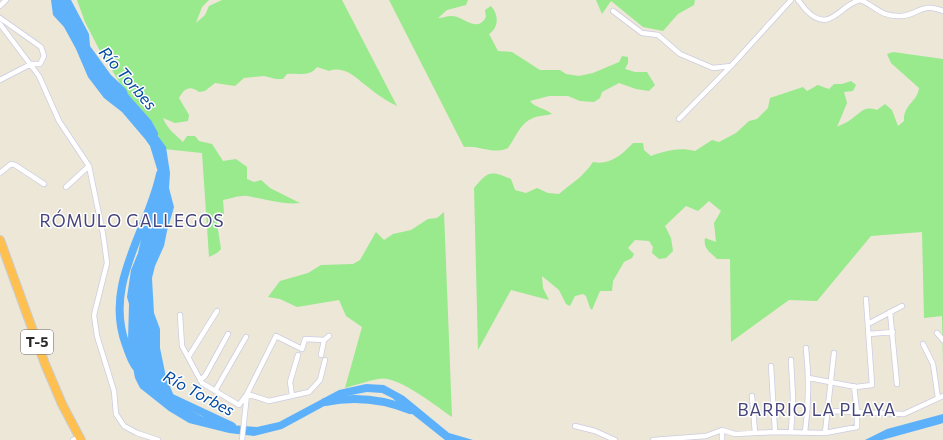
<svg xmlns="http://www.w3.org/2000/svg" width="943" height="440" font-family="Commissioner,sans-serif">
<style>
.green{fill:#99e98d}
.water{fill:#5db1fb}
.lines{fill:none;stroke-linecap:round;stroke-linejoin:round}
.river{stroke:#5db1fb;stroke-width:8}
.street-casing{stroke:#cdcce3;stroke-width:6}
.highway-casing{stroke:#cbcbcb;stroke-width:10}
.street{stroke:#fff;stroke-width:4.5}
.highway{stroke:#ffc04f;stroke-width:8}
.labels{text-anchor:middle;stroke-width:3;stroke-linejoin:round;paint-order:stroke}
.shield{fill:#fff;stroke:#686868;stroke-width:1}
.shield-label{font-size:14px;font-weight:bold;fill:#282828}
.water-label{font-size:16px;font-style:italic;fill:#0049a3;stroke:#fff}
.quarter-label{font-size:17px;letter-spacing:1px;fill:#45447c;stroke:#fff}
</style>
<rect width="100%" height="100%" fill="#ece7d7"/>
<!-- green -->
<path class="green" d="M77,0H209L202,7L196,23L205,15L209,6L222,0H342L397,106C387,101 376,94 368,87C356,78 345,65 329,71L317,67C310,77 298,73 287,74L283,79H276L264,76L244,78L235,86L215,83L205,91L199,92C190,85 184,88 179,98L189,115L188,121L175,123L163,118C167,129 175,134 183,142L187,136H195L199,141L212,144L223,161L236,159L247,167V179L254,182L261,180L270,188L300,203C283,205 264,199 247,196C241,195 229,199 223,200L224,213L217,223L221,249L217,253L209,257L202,153L164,149L153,124L125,91L100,51L85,22Z
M389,0H468L466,5L447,10L438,18C443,18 447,16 451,16C465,16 476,34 486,17L485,10L491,6C499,15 499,27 489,34L498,51L512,52L540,70H560L566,74L579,76L593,73L619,62L622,56L628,57V63L625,69L635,72H647L655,85L649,91L636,89L619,83L602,92L600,98L594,102L580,101L568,96H549L530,101C535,108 545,108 552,114C546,116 539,115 533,118C520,123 516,137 508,148C493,155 480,145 464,147Z
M596,0H695L694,5L678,14L663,31L643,27L611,1L602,14Z
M893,52L943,59V364L942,316L924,318L922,232L871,236L817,301L789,300L731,342L730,259H717C710,252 703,249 705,238L716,242L714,223L721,211L709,201L698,211L686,206L665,226L671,238L673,251L666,258L659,259L652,253L653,247L649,241L635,240L628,248L634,254L632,258L624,262L613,281L612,291H600L592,310L590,308L586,296L583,294L575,296L570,306L566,304L559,290L542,276L543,288L549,300L511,290L478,350L474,188C488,171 490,170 511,179L515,190L526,193L537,188L548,193L559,194C572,183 584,176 593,162C609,166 623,154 633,143H643L644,150L651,156C666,151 679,147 695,151L712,140L719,142L736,133L749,121L757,119L768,108L770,98L803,87L807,91C824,83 811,84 829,89L834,84H842L851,81L856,85L853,91L844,92L847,103L837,127C843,124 850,121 854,117C863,111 864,106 877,110L885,104L892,110L898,126L904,121C903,105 918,101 919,88L891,63L887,54Z
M444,212L452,417C437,407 397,374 378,379C367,381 356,385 345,388L362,327L346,316L339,300L297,307L280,299L268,297L280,281L308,273L321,265L353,264L360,260L376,232L384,240L393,234L411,230L428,219L437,218Z"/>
<!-- water -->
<path class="water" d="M51,0H71L89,34L90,46L111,75L126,89L132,104L142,114L166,147L170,173L169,188L174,207L167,231L164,246L155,266L152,278L153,296L154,313L160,329V348L166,377L174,396L186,408L201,416L231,425L257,427L279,422L339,390L366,384L384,385L404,396L449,433L473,440H445L392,398L382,393L367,392L341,397L282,429L254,436L229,433L189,423L169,411L140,388L135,378L128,341L129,304L127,297L131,270L138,253L145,221L156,191L158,172L150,146L145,139L122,112L104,98L88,77L76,49L64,27L53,15Z
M943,414V423L940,424L882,440H865L887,429Z"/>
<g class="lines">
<!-- river -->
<path class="river" d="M125,97L148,123L154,134
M136,367C131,361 129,353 126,345C103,284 148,231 160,174
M170,397L232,426
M325,402C354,396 383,399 410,410"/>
<!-- street casing -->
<g class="street-casing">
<path id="street" d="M798,0C801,3 803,7 806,10C830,35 839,5 860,0C876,6 880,17 901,16C920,15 919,2 943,11
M0,6L6,0
M613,11L642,33L658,35L680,54L713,68L731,66
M0,18L41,47L44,56L40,64H31L0,80
M0,24L39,76L59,121L89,166L103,234L107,263L94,315L97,336L114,391L116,414L124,426L137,433L158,440
M679,119L732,65L791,0
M0,173L11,164L15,165L44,184
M66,187L89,166
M890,312L897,384
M180,315L182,346L202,383L239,405L247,394L276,336L302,349L305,339L324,340
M868,324L902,306
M937,333L943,340
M869,334L893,332
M923,344L933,364L938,398
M321,355L324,340L329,336
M189,356L217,311
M771,366L775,432
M809,378L856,387L872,385L866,299
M200,380L205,376L228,334
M215,391L246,337
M292,395L290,382L298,355
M752,396L755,433
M829,411L904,414L943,396
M575,426L595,431L615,440
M791,432L793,398L791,360
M805,432C809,404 809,376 806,348
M825,433L834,353
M73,440L79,437
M242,440L247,394L269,401L309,392L320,380L325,360
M653,440L706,436L722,430L735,434L775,432L825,433L857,427V412L854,386
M722,440V430"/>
</g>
<!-- highway casing -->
<g class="highway-casing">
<path id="highway" d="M0,240L45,364L62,404L81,440"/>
</g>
<!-- street -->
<use href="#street" class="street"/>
<!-- highway -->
<use href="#highway" class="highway"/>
</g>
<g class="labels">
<!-- shield labels -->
<rect class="shield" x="21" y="330" width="32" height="24" rx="3"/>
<g class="shield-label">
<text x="37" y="347">T-5</text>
</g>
<!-- water labels -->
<g class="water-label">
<text transform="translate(128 78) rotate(49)" y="6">Río Torbes</text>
<text transform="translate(199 393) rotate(28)" y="6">Río Torbes</text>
</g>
<!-- quarter labels -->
<g class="quarter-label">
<text x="132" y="227">RÓMULO GALLEGOS</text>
<text x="817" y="416">BARRIO LA PLAYA</text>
</g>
</g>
</svg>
